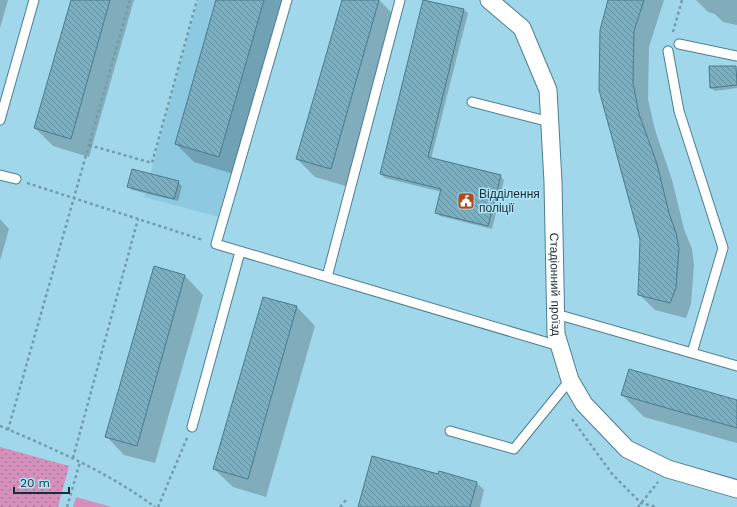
<svg xmlns="http://www.w3.org/2000/svg" width="737" height="507" font-family="'Work Sans',sans-serif">
<style>
.built{fill:#8dcae1}
.grass{fill:url(#grass-dots)}
.green{fill:#d490ba}
.shadow{fill:#0003}
.building{fill:url(#building-back-hatch);stroke:#487b8d}
.lines{fill:none;stroke-linecap:round;stroke-linejoin:round}
.service-casing{stroke:#4c7f91;stroke-width:11}
.minor-casing{stroke:#4c7f91;stroke-width:19}
.path{stroke:#719cab;stroke-width:2.5;stroke-dasharray:3 3;stroke-linecap:butt}
.service{stroke:#fff;stroke-width:9}
.minor{stroke:#fff;stroke-width:17}
.labels{text-anchor:middle;stroke-width:3;stroke-linejoin:round;paint-order:stroke}
.poi-label{font-size:12px;fill:#182e35;stroke:#aee4f7;text-anchor:start}
.street-label{font-size:12px;fill:#182e35;stroke:#aee4f7}
</style>
<defs>
<pattern id="grass-dots" width="8" height="8" patternUnits="userSpaceOnUse"><rect width="8" height="8" fill="#d490ba"/><path d="M2 2h.1M6 6h.1" fill="none" stroke="#ab7698" stroke-width="1.8" stroke-linecap="round"/></pattern>
<pattern id="building-back-hatch" width="6" height="6" patternUnits="userSpaceOnUse"><rect width="6" height="6" fill="#7bafc2"/><path d="M-1 5l2 2M0 0l6 6M5-1l2 2" fill="none" stroke="#648f9e"/></pattern>
</defs>
<rect width="100%" height="100%" fill="#a1d7ea"/>
<!-- built -->
<path class="built" d="M198,0H287L223,218L144,197Z"/>
<!-- grass -->
<path class="grass" d="M0,447L69,466L58,507H0Z"/>
<!-- green -->
<path class="green" d="M76,497L112,507H73Z"/>
<!-- shadow -->
<path class="shadow" d="M0,0H8L0,28Z
M72,0H134L89,157L53,146L35,128Z
M217,0H287L237,175L194,162L176,144Z
M343,0H379L397,18L349,187L315,177L297,159Z
M424,0L464,10L468,13L431,159L500,176L504,180L492,229L440,216L436,212L442,192L385,178L381,174Z
M607,0H664L649,47L648,99L655,130L672,180L684,229L692,249L694,265L691,304L686,318L655,310L639,294L641,239L609,2Z
M696,0H737V25L723,22L715,14L708,12Z
M736,67L737,88L715,91L711,88Z
M178,182L182,186L178,201L132,190L128,186Z
M0,219L9,229L0,261Z
M154,268L185,276L203,295L155,463L124,455L106,436Z
M297,307L315,326L266,497L233,487L214,469Z
M622,395L737,401V443L644,417Z
M440,472L477,483L484,490L480,507H359L439,476Z"/>
<!-- building -->
<path class="building" d="M71,0H110L71,139L34,128Z
M216,0H264L219,157L175,144Z
M342,0H379L331,169L296,159Z
M423,0L464,9L428,157L501,175L488,226L435,213L441,189L380,174Z
M608,0H644L634,31L633,83L639,114L657,164L669,213L676,233L679,248L676,288L670,303L638,295L640,240L599,90L600,30Z
M709,66H736L737,85L710,88Z
M132,169L179,181L174,199L127,187Z
M154,266L185,275L137,446L105,437Z
M263,297L297,306L248,479L213,469Z
M629,369L737,400V428L621,395Z
M372,456L438,474L439,471L477,482L470,507H358Z"/>
<g class="lines">
<!-- service casing -->
<g class="service-casing">
<path id="service" d="M287,0L216,244L559,346
M679,44L737,56
M668,51L679,111L723,248L692,353
M472,102L550,122
M0,120L34,0
M0,175L16,179
M327,277L400,0
M556,314L737,366
M192,427L240,252
M450,431L514,449L570,380"/>
</g>
<!-- minor casing -->
<g class="minor-casing">
<g id="minor">
<path id="s1" d="M489,0L522,28L548,90L553,182L556,334L570,380L584,404L627,449L668,469L737,489"/>
</g>
</g>
<!-- path -->
<path class="path" d="M673,32L682,0
M89,145L152,163L197,0
M27,183L203,240
M572,419L613,475L641,503L657,507
M0,426C54,449 108,472 155,507
M8,430L130,0
M73,458L138,219
M67,507L80,462
M158,507L187,438
M340,507L347,499
M638,507L658,482"/>
<!-- service -->
<use href="#service" class="service"/>
<!-- minor -->
<use href="#minor" class="minor"/>
</g>
<!-- icons -->
<defs>
<g id="civic-square" transform="scale(0.9)"><rect x="-9" y="-9" width="18" height="18" rx="4" fill="#b04b1c" stroke="#aee4f7"/><path d="M-.6-6.5H3V-4.5H.6V-3L4-1V1h2V6H-6V1h2V-1L-.6-3ZM-1.2 2.5V6h2.4V2.5Z" fill="#fff"/></g>
</defs>
<g fill-rule="evenodd">
<use href="#civic-square" x="466" y="201"/>
</g>
<g class="labels">
<!-- poi labels -->
<g class="poi-label">
<text x="479" y="198">Відділення<tspan x="479" dy="14">поліції</tspan></text>
</g>
<!-- street labels -->
<g class="street-label">
<text dy="4" stroke="none"><textPath href="#s1" startOffset="305">Стадіонний проїзд</textPath></text>
</g>
</g>
<!-- scale -->
<path d="M14 487v6h55v-6" fill="none" stroke="#182e35" stroke-width="2"/>
<text x="20" y="487" font-size="12" fill="#182e35" stroke="#aee4f7" stroke-width="3" paint-order="stroke">20 m</text>
</svg>
